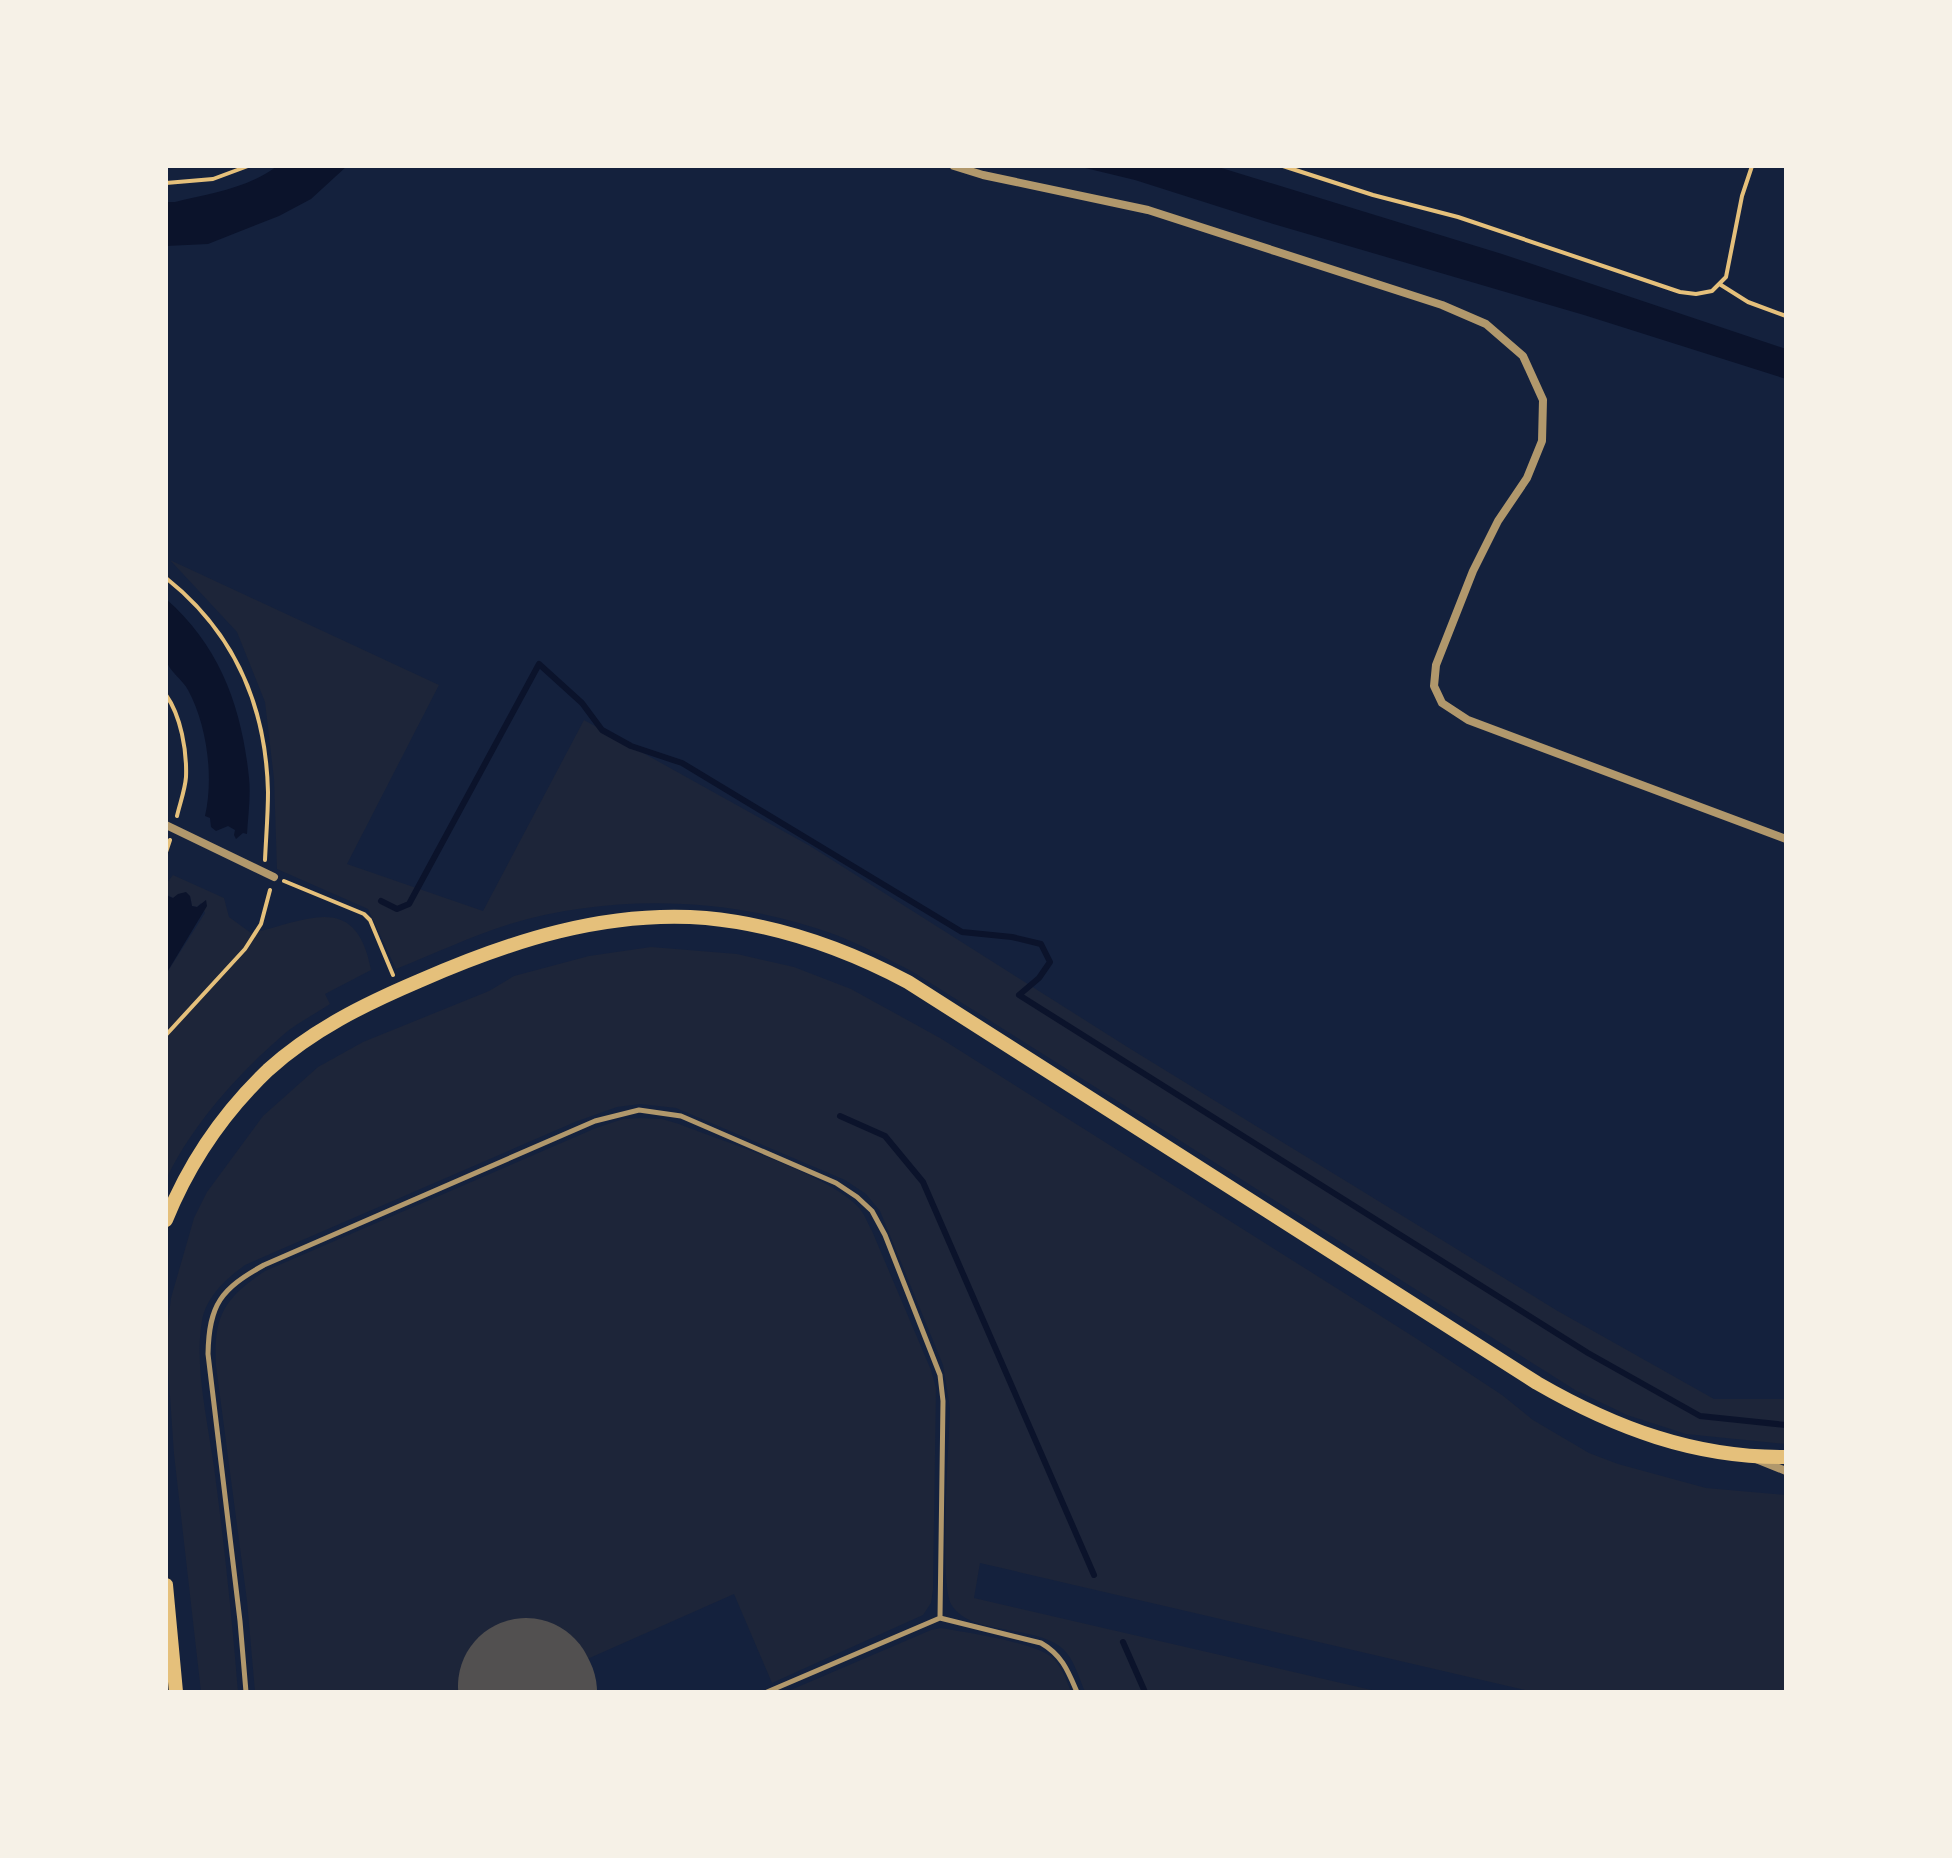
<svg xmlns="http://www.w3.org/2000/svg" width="1952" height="1858" font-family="Jost,sans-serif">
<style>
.green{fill:#1d2539}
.water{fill:#0b132b}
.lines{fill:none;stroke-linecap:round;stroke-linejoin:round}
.stream{stroke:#0b132b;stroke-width:6}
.runway{stroke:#525050;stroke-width:136}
.path{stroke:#e5c07b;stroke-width:4}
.service{stroke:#b1986c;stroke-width:5}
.minor{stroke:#b1986c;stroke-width:8}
.secondary{stroke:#e5c07b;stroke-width:14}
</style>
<rect width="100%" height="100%" fill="#14213d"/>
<!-- green -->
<path class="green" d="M170,560L439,685L347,864L483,911L584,720L810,846L1129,1048L1556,1310L1714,1399H1786V1444L1686,1434L1627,1415L1575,1390L913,972C888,959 862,945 836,935C734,897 614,893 510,924C471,936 434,954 396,969L368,909L277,869L274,779L265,702L237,632Z
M173,875L224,898L229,917L251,933C305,922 356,889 371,970L325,994L330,1004C315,1014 297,1023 283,1035C238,1074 191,1126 166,1180V974L205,913L201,903L197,907L192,906L190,896L173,898L166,894V884Z
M651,947L737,954L794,967L851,989L940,1038L1414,1337L1502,1395L1533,1420L1589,1453L1618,1464L1706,1488L1786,1495V1692H1533L980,1563L974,1598L1380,1692H1085C1079,1678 1074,1659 1063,1649C1036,1624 968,1636 951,1604C939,1581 949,1443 950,1408L943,1365L880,1211L866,1194L845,1180L676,1108L640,1104L617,1107L575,1122L245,1265C226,1279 206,1297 202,1321C194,1365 208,1423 214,1467C224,1542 232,1617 238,1692H201L174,1454L166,1339L171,1298L194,1218L207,1192L263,1116L318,1067L363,1042L489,991L514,976L589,956Z
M640,1118L662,1119L679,1124C722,1141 833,1176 860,1209C865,1215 868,1224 872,1231L931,1370L936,1388L933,1590L931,1603L923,1615L772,1683L734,1594L513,1692H255L247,1601L216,1366C213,1316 224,1298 265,1271L596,1128L623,1119Z
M941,1628C964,1632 1039,1643 1054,1659C1062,1668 1067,1681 1071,1692H786L931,1630Z"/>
<!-- water -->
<path class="water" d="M277,166H347L311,199L279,216L208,244L166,246V202H175C209,194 249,188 277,166Z
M1077,166H1215L1502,254L1786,349V379L1584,315L1267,222L1135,180Z
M166,599C220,646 242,708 249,778C251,796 248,816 247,834L243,833L236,839L234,835L235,830L228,826L216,831L211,827L210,818L205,816C214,777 207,725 188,690C183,680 169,671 166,660C162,648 166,613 166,599Z
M186,892L190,896L192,906L197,907L206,900L207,906L166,974V899L168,896L173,898L178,894Z"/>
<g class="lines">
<!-- stream -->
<path class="stream" d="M381,901L397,909L409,904L539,664L582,703L602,730L631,746L682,763L962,932L1012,937L1041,944L1050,962L1039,978L1019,995L1588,1353L1700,1416L1786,1425
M840,1116L885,1136L923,1182L1094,1575
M1123,1642L1145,1692"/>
<!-- runway -->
<path class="runway" d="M526,1686L529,1692"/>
<!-- path -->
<path class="path" d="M1283,166L1373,195L1458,217L1680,292L1696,294L1712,291L1726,277L1742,196L1752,166
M166,183L213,179L248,166
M1721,285L1748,302L1786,316
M166,578C234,632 266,706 268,792C268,815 266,837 265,860
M166,695C181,716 187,751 186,777C185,790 180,803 177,816
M166,852L170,840
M284,881L364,914L370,920L393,975
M166,1035L245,949L261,924L270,890"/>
<!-- service -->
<path class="service" d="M246,1692L240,1621L208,1354C209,1304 221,1289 264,1265L595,1121L639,1110L681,1116L836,1183L857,1197L872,1211L885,1235L940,1375L943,1401L940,1618
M767,1692L940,1618L1041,1643C1062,1655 1068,1671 1077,1692"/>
<!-- minor -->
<path class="minor" d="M954,166L983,175L1148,210L1442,305L1486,324L1523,356L1543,400L1542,441L1527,478L1498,521L1473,571L1436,665L1434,686L1442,703L1468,720L1786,839
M166,825L274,877
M1756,1459L1786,1471"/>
<!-- secondary -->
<path class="secondary" d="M166,1220C189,1163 223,1113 268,1070C312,1030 365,1004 419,981C510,941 605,910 706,918C779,925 844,948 908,982L1537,1383C1615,1428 1695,1458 1786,1457
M166,1585L176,1692"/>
</g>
<!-- border -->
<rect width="1952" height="1858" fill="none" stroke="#f6f1e7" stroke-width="336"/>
</svg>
